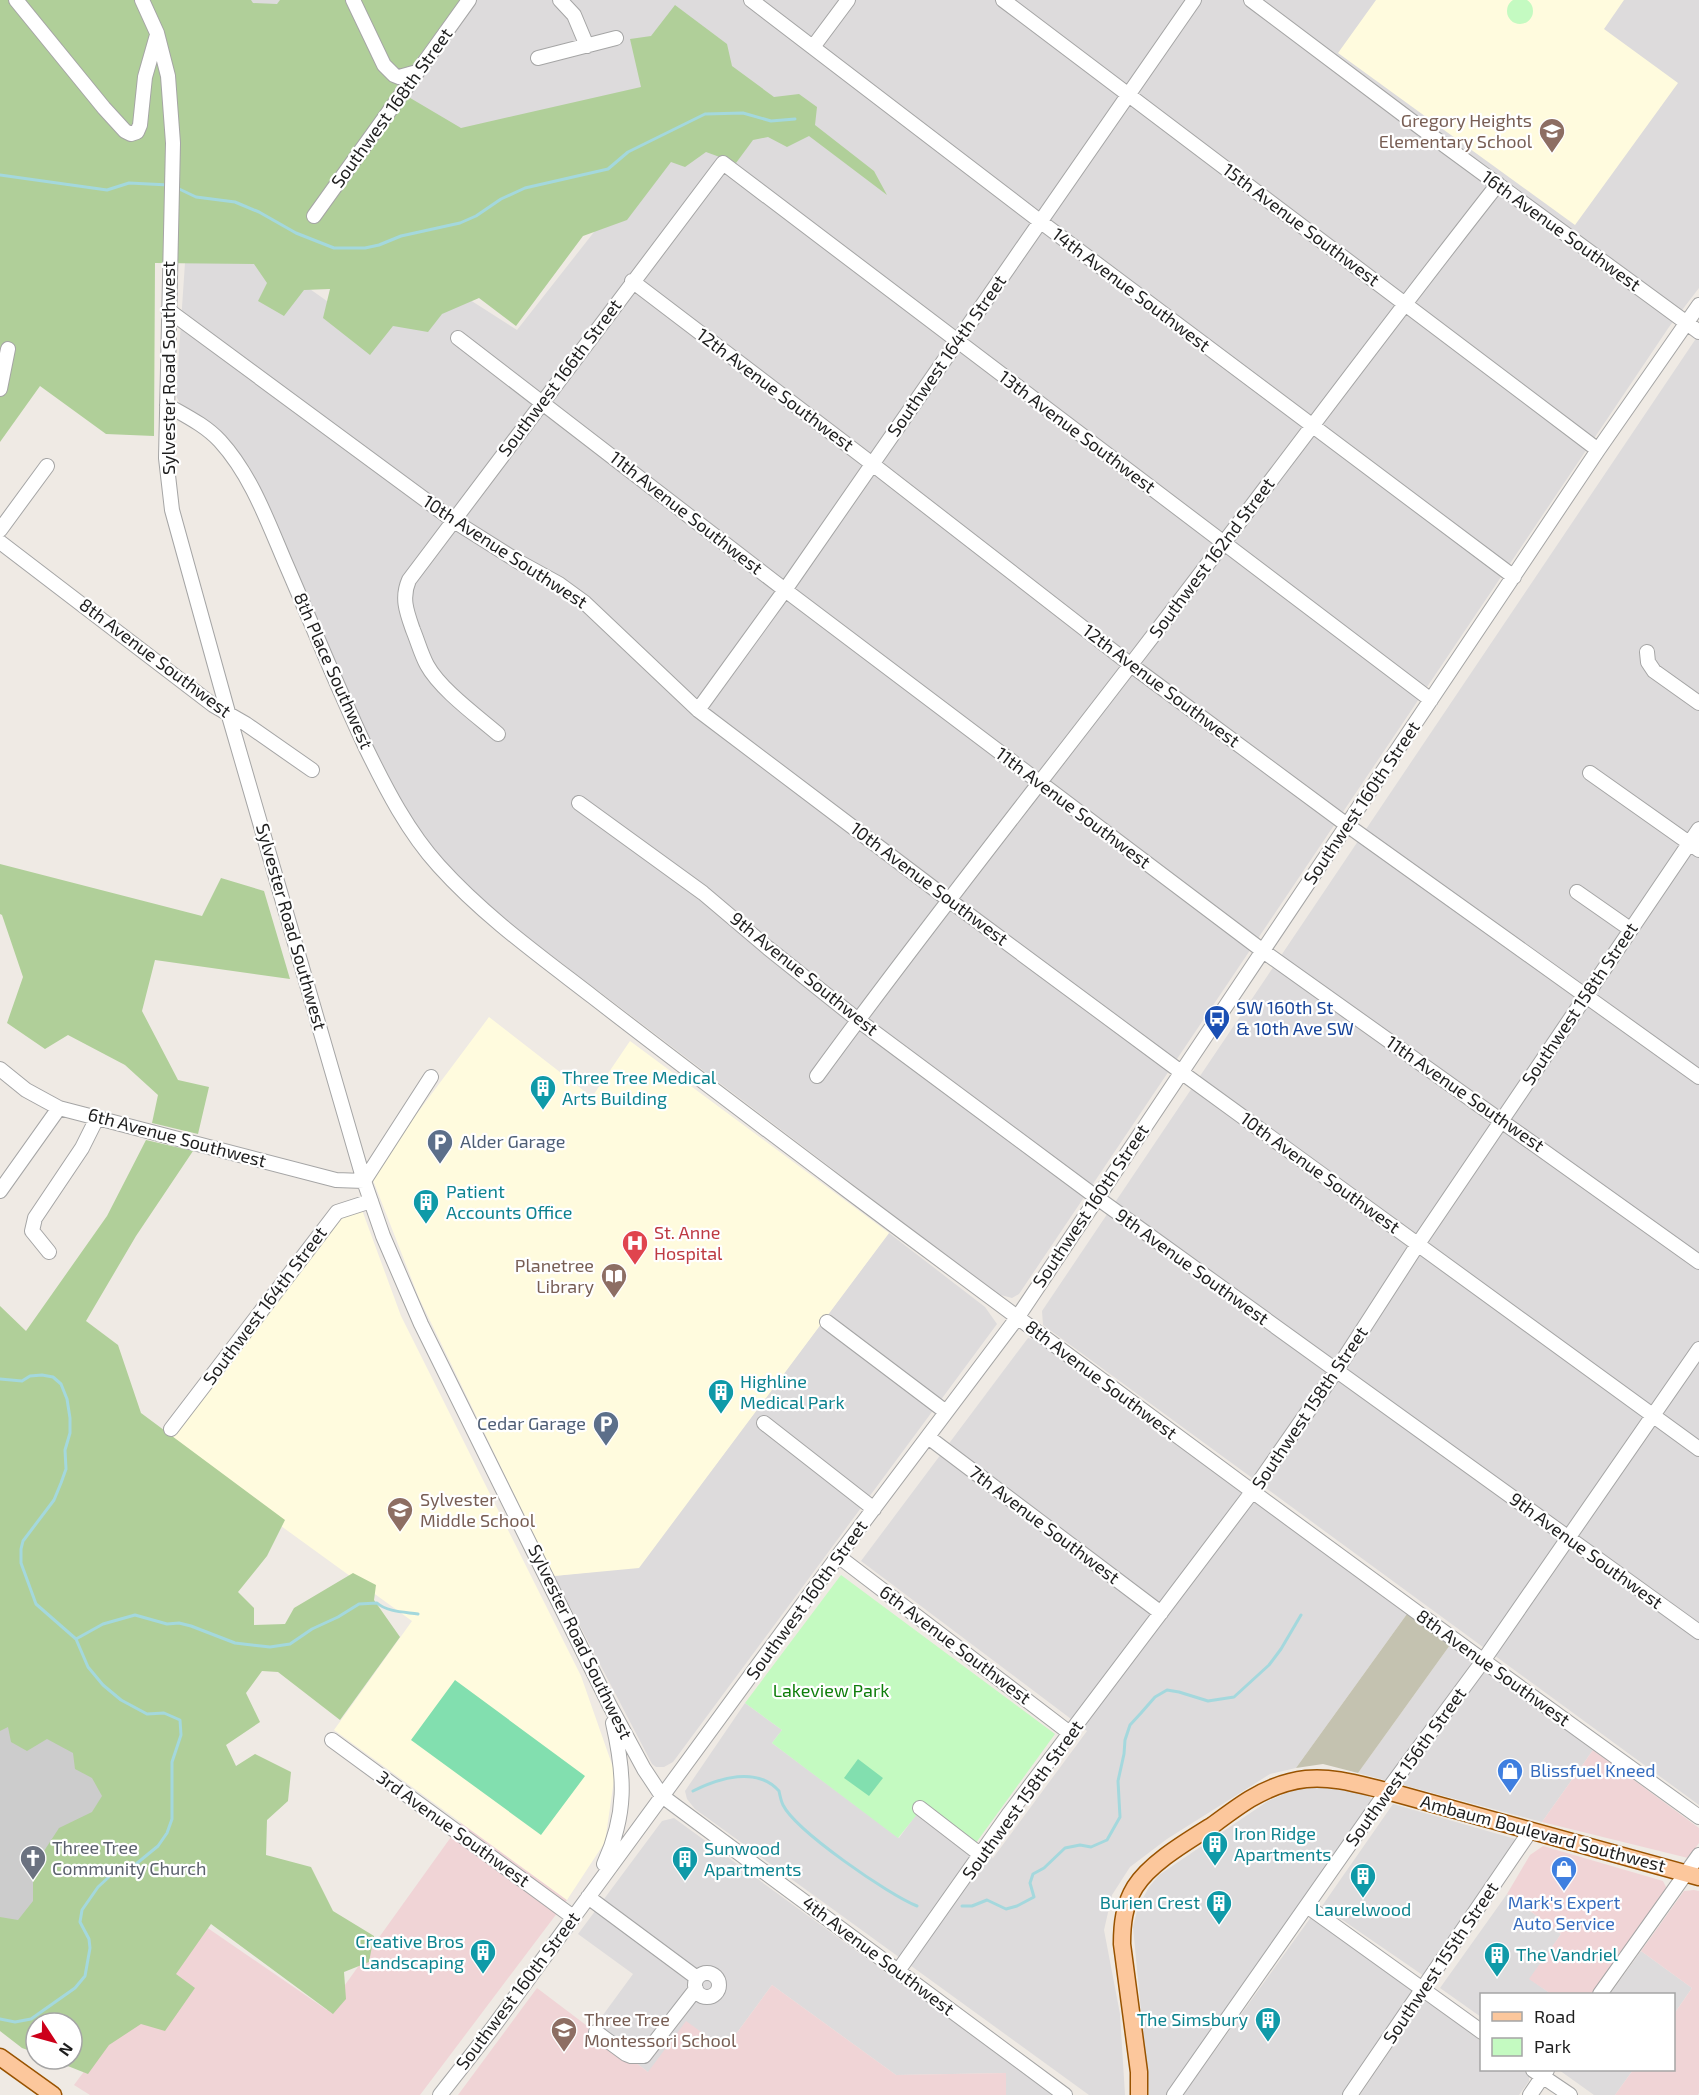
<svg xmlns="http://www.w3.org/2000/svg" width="1699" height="2095" font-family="'Exo 2',sans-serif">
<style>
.residential{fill:#dddbdc}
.commercial{fill:#f0d4d6}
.education{fill:#fffbde}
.religious{fill:#ccc}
.construction{fill:#c4c2b0}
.forest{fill:#b0cf99}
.park{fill:#c4fac1}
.pitch{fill:#82dfaf}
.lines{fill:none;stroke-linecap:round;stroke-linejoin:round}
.stream{stroke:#a4d8dd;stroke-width:3}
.minor-casing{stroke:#a5a5a5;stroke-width:16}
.major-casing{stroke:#995300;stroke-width:19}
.minor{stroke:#fff;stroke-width:14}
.major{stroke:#fcc79c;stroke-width:16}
.labels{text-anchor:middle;stroke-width:4.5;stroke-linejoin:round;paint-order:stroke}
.street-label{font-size:18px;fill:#1e1e1e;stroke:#fff}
.education-label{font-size:18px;fill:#785e54;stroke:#fff;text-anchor:end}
.transit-label{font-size:18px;fill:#164399;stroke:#fff;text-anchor:start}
.culture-label{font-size:18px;fill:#0d838f;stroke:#fff;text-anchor:start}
.service-label{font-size:18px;fill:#4e5e75;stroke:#fff;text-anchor:start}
.health-label{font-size:18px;fill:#be3a42;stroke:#fff;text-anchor:start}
.park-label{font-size:18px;fill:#0f7e0b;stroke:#fff}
.shop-label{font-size:18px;fill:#366cbe;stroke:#fff;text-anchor:start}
.worship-label{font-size:18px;fill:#5b616d;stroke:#fff;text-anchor:start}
</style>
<rect width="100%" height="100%" fill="#efeae4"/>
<!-- residential -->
<path class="residential" d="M242,0H1699V288L1669,327L1019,1294L1012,1298L997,1294L496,913L461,882L411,822L369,737L249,466L229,441L205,419L180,403L176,396L186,248L260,254L381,339L431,275L517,330L664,143L655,99L470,137Z
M1699,334V1805L1043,1325L1042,1311Z
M889,1233L985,1307L997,1324L673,1762L664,1767H656L652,1764L554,1576L639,1567Z
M1028,1338L1036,1340L1407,1614L1296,1768L1270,1774L1167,1839L1130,1867L1112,1895L1104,1930L1120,2014L1125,2095H1089L695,1809L687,1799L685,1791L745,1703L782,1730L772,1743L899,1838L921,1808L973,1847L993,1858L1087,1731L861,1561Z
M1450,1645L1593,1750L1542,1822L1358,1773Z
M1311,1787L1330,1788L1365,1794L1369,1796L1374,1805L1166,2095H1149L1133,1927L1138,1907L1149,1887L1159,1875L1268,1801L1291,1791Z
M1393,1804L1519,1840L1424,1976L1322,1906Z
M674,1818L1054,2095H1006V2073L896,2075L772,1985L725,2049L648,2072L592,2030L633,1974L578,1934L662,1821Z
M1507,1894L1561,1934L1530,1979L1551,1994H1482L1481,2017L1440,1988Z
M1311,1917L1416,1992L1342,2095H1183Z
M1641,1951L1692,1988L1674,2014V1994H1610Z
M1424,2000L1481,2041L1482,2070H1522L1529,2074V2081L1519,2095H1360Z
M1559,2070H1633L1615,2095H1594Z"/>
<!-- commercial -->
<path class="commercial" d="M1593,1750L1699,1828V1843L1688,1858L1542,1822Z
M461,1823L567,1900L420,2095H90L74,2085L196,1920L327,2010Z
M1543,1846L1663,1881L1667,1889L1591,1994H1551L1529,1979L1561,1934L1507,1894L1530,1855Z
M1694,1890L1699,1891V2093L1698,2095H1615L1633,2070H1674V2014L1692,1988L1641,1951L1684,1891Z
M772,1985L896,2075L1006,2073V2095H458L537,1988L648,2072L686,2021L725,2049Z"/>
<!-- education -->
<path class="education" d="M1376,0H1624L1604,29L1678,83L1575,225L1338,53Z
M489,1017L592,1097L630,1041L889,1233L639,1568L554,1576L419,1298L371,1175Z
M362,1210L401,1316L581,1676L615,1773L605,1842L567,1900L334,1730L412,1621L168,1444L297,1272L339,1220Z"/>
<!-- religious -->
<path class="religious" d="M0,1697L130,1791L0,1971Z"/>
<!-- construction -->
<path class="construction" d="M1407,1614L1450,1645L1358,1773L1323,1764L1296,1768Z"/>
<!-- forest -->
<path class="forest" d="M0,0H251L253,3L277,4L280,0H460L395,89L461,128L641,87L630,39L651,36L675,5L727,44L732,66L774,97L799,94L817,107L815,125L874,171L887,195L809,136L787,147L768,137L753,140L736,163L706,152L685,167L671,162L627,220L583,236L516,326L479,298L442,314L428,332L393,326L370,355L323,318L330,289L304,290L284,316L258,301L267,283L254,264L155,263L154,436L106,434L40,386L0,442Z
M0,864L202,916L221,878L264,891L290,979L155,960L142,1011L178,1080L209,1087L198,1134L152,1123L158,1095L125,1065L68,1035L45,1049L7,1023L23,977L2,915L0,914Z
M146,1140L193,1151L136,1236L86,1321L118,1345L141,1413L285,1520L267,1556L238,1592L254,1608V1625L285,1624L294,1608L353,1573L376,1585L374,1600L400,1637L340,1720L278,1672L262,1671L246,1693L260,1722L226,1745L236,1766L255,1754L291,1772L288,1801L267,1820L266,1855L311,1867L333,1911L374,1936L369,1962L344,1972L346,1999L333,2014L211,1924L176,1974L195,1988L165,2031L141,2024L109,2045L88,2074L50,2059H72V2023H36V2053L22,2048L0,2031V1917L18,1920L33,1901V1868L59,1828L92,1812L102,1796L92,1778L75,1769L73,1753L47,1739L27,1751L11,1742L8,1727L0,1731V1306L26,1331L107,1216Z"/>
<!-- park -->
<path class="park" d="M1507 11a13 13 0 1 1 26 0a13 13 0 1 1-26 0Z
M841,1575L1055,1734L973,1847L922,1808L898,1838L772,1743L782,1730L745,1703Z"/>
<!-- pitch -->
<path class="pitch" d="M455,1680L585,1776L541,1835L411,1740Z
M858,1759L883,1778L869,1796L844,1778Z"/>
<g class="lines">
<!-- stream -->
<path class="stream" d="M0,175L107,190L129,183L169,185
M175,187L196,197L235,202L259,212L296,233L334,248H365L379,245L401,236L460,223L476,216L501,199L525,188L608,169L628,152L705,114L743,113L771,121L795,119
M0,1379L22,1381L30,1376L42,1375L53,1377L61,1384L67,1399L70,1418V1433L65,1450L66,1469L61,1483L54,1500L23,1541L21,1549V1563L36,1604L76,1639L88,1667L103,1685L121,1700L147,1714L164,1713L180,1720L181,1735L172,1762V1819L167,1833L158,1846L136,1864L110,1876L98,1887L82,1910L80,1922L89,1939L90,1948L85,1976L75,1988L31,2019L15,2022L0,2019
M76,1639L103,1624L135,1615L167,1624L179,1623L191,1626L235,1643L270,1647L290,1644L312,1629L338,1617L359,1604L377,1603C387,1612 405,1612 418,1614
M693,1791C719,1778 757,1766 779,1791C780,1796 781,1801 783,1805C796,1831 889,1895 917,1906
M962,1906H972L987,1900L1006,1909L1017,1906L1034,1897L1030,1883L1033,1874L1044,1868L1065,1848L1080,1845L1091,1847L1107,1840L1120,1817L1118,1781L1124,1754L1125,1740L1130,1725L1141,1713L1155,1697L1167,1690L1179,1692L1208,1701L1234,1697L1269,1665L1281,1649L1301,1615"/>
<!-- minor casing -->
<g class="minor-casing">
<path id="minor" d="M16,0L104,108L125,131L131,134L137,132L140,125L145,77L157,35
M142,0L157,33L168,76L173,143L166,458L172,510L229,716L364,1181L383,1236L421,1324L610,1706L644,1769L662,1796L1065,2095
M353,0L384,65L394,75L399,77L417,72
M560,0L574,15L587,46
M751,0L1041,222L1514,577
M1003,0L1598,450
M1251,0L1421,128L1699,332
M813,47L848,0
M538,58L616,38
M314,216L469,0
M632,281L871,463L1131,665L1347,825L1699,1077
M168,310L454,521L519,562L559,584L585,603L698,710L949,900L1181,1072L1699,1449
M458,338L785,590L1263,951L1699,1262
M0,389L8,349
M167,405C186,416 205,425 220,441C251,475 267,520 285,562C312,624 337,687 366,748C386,789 408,832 439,866C484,916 540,956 593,997C677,1062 763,1127 848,1191C1130,1402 1413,1611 1699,1817
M0,530L47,466
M0,542L213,705L246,724L312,770
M1647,652L1648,662L1654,671L1699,703
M698,710L785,590L1194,0
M498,734C477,716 440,689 427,665C421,654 418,642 413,630C407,613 401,598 409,580L723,163L1431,700
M1590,773L1699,850
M579,803L703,893L768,948L858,1020L1096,1197L1699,1632
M1577,892L1630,929
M0,1069L26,1090L59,1108L336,1180L364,1181
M817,1076C921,933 1031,795 1139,654C1259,498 1376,339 1498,184
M364,1181L431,1077
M0,1191L59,1108
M49,1252L32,1231L35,1218L82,1148L97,1118
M827,1322L946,1412
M764,1423L874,1509
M171,1429L337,1212L371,1201
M928,1437L1161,1613
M838,1556L1071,1734
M332,1740L573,1917
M920,1808L981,1855
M604,1864C627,1814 625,1776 613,1723
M588,1897L697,1978
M1307,1906L1482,2032
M898,1971L1008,1815L1252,1492L1336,1371L1418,1244L1699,829
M695 1985a12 12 0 1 1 24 0a12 12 0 1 1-24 0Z
M1600,1994L1699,1855
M596,2032L626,2054L631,2056H644L696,1989
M1533,2070L1570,2095
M440,2095L491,2030L838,1556L1017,1318L1598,450L1699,305
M1174,2095L1387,1791L1483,1661L1699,1349
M1350,2095L1531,1830
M1530,2095L1547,2070"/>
</g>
<!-- major casing -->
<g class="major-casing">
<path id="major" d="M0,2057L53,2095
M1139,2095V2072L1122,1944C1122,1924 1124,1905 1135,1887C1151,1862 1188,1841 1213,1825C1225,1816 1237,1807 1250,1799C1267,1789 1287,1781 1306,1779C1333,1776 1361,1785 1387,1791L1699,1877"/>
</g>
<!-- minor -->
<use href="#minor" class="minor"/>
<!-- major -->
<use href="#major" class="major"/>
</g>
<!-- icons -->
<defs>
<g id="school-pin" transform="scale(1.35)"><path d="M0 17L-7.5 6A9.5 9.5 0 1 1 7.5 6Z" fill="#8d6e63" stroke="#fff"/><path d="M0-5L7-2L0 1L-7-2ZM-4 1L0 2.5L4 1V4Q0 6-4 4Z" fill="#fff"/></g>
<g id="bus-pin" transform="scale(1.35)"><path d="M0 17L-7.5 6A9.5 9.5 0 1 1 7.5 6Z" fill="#1a4fb4" stroke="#fff"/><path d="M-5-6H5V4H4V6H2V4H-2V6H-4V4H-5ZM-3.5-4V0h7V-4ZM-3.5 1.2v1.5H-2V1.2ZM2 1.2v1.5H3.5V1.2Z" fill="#fff"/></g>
<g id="building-pin" transform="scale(1.35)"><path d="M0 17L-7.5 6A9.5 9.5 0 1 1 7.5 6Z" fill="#0f9aa8" stroke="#fff"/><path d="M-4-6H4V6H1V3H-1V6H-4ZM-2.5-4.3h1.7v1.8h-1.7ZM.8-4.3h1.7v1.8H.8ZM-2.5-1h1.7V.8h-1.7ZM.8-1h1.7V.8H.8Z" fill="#fff"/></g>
<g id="parking-pin" transform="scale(1.35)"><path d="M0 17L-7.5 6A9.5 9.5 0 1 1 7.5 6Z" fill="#5c6f8a" stroke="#fff"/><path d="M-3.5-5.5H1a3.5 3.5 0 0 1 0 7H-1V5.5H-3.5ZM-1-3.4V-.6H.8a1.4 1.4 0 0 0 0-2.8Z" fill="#fff"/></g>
<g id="hospital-pin" transform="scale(1.35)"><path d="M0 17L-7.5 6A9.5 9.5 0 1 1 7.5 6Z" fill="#e0444e" stroke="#fff"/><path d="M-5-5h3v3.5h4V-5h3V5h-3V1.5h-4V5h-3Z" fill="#fff"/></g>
<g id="library-pin" transform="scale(1.35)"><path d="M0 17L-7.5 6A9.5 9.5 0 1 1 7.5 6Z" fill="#8d6e63" stroke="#fff"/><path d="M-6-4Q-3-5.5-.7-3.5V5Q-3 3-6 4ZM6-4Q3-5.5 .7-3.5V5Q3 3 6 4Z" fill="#fff"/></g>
<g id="shop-pin" transform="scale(1.35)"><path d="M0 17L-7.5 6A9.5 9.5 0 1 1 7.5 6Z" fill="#3f7fe0" stroke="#fff"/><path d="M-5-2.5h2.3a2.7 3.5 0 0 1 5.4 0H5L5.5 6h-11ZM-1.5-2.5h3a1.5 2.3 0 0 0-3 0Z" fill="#fff"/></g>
<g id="church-pin" transform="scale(1.35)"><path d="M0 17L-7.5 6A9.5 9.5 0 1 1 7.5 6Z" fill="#6b7280" stroke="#fff"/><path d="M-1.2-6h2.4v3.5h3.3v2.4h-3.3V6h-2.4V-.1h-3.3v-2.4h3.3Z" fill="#fff"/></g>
</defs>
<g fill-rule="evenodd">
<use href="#school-pin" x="1552" y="131"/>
<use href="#bus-pin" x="1217" y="1018"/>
<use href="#building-pin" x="543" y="1088"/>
<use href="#parking-pin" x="440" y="1142"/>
<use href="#building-pin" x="426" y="1202"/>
<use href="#hospital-pin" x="635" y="1243"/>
<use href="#library-pin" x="614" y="1276"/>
<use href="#building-pin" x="721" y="1392"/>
<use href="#parking-pin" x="606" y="1424"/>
<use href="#school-pin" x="400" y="1510"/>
<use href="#shop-pin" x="1510" y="1771"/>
<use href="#building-pin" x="1215" y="1844"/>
<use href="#church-pin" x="33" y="1858"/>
<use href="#building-pin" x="685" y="1859"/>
<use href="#shop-pin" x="1564" y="1869"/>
<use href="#building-pin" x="1363" y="1876"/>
<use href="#building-pin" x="1219" y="1903"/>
<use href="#building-pin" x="483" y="1952"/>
<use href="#building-pin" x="1497" y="1955"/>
<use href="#building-pin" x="1268" y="2020"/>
<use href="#school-pin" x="564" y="2030"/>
</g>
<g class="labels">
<!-- street labels -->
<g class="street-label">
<text transform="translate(392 108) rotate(-54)" y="6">Southwest 168th Street</text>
<text transform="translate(1301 225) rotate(37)" y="6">15th Avenue Southwest</text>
<text transform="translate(1561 231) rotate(36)" y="6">16th Avenue Southwest</text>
<text transform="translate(1131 290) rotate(37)" y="6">14th Avenue Southwest</text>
<text transform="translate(947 356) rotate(-55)" y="6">Southwest 164th Street</text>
<text transform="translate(169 368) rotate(-90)" y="6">Sylvester Road Southwest</text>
<text transform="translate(560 378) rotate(-53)" y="6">Southwest 166th Street</text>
<text transform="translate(775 390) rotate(37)" y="6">12th Avenue Southwest</text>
<text transform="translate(1077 432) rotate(37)" y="6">13th Avenue Southwest</text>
<text transform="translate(686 513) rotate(38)" y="6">11th Avenue Southwest</text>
<text transform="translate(505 552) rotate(33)" y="6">10th Avenue Southwest</text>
<text transform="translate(1212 558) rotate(-53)" y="6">Southwest 162nd Street</text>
<text transform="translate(155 658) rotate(37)" y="6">8th Avenue Southwest</text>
<text transform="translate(333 671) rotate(66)" y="6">8th Place Southwest</text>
<text transform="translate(1161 686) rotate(37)" y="6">12th Avenue Southwest</text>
<text transform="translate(1362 803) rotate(-56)" y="6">Southwest 160th Street</text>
<text transform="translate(1073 808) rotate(37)" y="6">11th Avenue Southwest</text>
<text transform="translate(929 884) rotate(37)" y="6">10th Avenue Southwest</text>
<text transform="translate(291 927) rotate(74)" y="6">Sylvester Road Southwest</text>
<text transform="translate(804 974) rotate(39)" y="6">9th Avenue Southwest</text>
<text transform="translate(1580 1004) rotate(-56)" y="6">Southwest 158th Street</text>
<text transform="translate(1465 1094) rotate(35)" y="6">11th Avenue Southwest</text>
<text transform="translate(177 1138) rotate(15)" y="6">6th Avenue Southwest</text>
<text transform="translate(1320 1173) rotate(36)" y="6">10th Avenue Southwest</text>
<text transform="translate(1091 1206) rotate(-56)" y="6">Southwest 160th Street</text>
<text transform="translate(1192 1267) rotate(36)" y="6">9th Avenue Southwest</text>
<text transform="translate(265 1306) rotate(-53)" y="6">Southwest 164th Street</text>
<text transform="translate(1101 1380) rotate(37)" y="6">8th Avenue Southwest</text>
<text transform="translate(1310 1408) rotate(-56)" y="6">Southwest 158th Street</text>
<text transform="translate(1044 1525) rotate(37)" y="6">7th Avenue Southwest</text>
<text transform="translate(1586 1551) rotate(36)" y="6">9th Avenue Southwest</text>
<text transform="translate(807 1600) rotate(-54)" y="6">Southwest 160th Street</text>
<text transform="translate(580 1642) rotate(64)" y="6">Sylvester Road Southwest</text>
<text transform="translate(955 1645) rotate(37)" y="6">6th Avenue Southwest</text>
<text transform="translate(1493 1668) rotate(36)" y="6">8th Avenue Southwest</text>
<text transform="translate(1406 1767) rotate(-54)" y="6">Southwest 156th Street</text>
<text transform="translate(1023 1800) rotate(-54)" y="6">Southwest 158th Street</text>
<text transform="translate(453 1829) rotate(36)" y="6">3rd Avenue Southwest</text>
<text transform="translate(1543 1834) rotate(15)" y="6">Ambaum Boulevard Southwest</text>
<text transform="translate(878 1956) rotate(37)" y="6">4th Avenue Southwest</text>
<text transform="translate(1441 1963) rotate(-56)" y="6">Southwest 155th Street</text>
<text transform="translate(518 1991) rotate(-53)" y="6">Southwest 160th Street</text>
</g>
<!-- education labels -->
<g class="education-label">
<text x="1532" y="127">Gregory Heights<tspan x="1532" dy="21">Elementary School</tspan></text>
<text x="594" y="1272">Planetree<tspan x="594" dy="21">Library</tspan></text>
<text x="420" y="1506" text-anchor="start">Sylvester<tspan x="420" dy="21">Middle School</tspan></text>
<text x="584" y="2026" text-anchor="start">Three Tree<tspan x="584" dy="21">Montessori School</tspan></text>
</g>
<!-- transit labels -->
<g class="transit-label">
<text x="1236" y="1014">SW 160th St<tspan x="1236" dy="21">&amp; 10th Ave SW</tspan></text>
</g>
<!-- culture labels -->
<g class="culture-label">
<text x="562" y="1084">Three Tree Medical<tspan x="562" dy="21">Arts Building</tspan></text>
<text x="446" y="1198">Patient<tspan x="446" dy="21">Accounts Office</tspan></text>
<text x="740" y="1388">Highline<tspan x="740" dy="21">Medical Park</tspan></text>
<text x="1234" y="1840">Iron Ridge<tspan x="1234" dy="21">Apartments</tspan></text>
<text x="704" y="1855">Sunwood<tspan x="704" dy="21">Apartments</tspan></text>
<text x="1200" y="1909" text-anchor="end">Burien Crest</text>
<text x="1363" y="1916" text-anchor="middle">Laurelwood</text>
<text x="464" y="1948" text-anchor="end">Creative Bros<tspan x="464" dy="21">Landscaping</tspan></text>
<text x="1516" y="1961">The Vandriel</text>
<text x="1248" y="2026" text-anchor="end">The Simsbury</text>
</g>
<!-- service labels -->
<g class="service-label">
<text x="460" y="1148">Alder Garage</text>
<text x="586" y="1430" text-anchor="end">Cedar Garage</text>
</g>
<!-- health labels -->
<g class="health-label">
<text x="654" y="1239">St. Anne<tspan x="654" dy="21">Hospital</tspan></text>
</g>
<!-- park labels -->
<g class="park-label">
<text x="831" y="1697">Lakeview Park</text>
</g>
<!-- shop labels -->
<g class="shop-label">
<text x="1530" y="1777">Blissfuel Kneed</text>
<text x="1564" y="1909" text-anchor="middle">Mark's Expert<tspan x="1564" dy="21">Auto Service</tspan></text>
</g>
<!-- worship labels -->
<g class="worship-label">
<text x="52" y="1854">Three Tree<tspan x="52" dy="21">Community Church</tspan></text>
</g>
</g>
<!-- legend -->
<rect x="1480" y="1993" width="195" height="78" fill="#ffffff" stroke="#a5a5a5" stroke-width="1.5"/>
<rect x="1492" y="2012" width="30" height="9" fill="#fcc79c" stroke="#a5a5a5" stroke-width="1.5"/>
<text x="1534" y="2023" font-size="18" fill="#1e1e1e">Road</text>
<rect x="1492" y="2038" width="30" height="18" fill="#c4fac1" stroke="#a5a5a5" stroke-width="1.5"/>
<text x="1534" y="2053" font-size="18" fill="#1e1e1e">Park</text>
<!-- north arrow -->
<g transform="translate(54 2041) rotate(126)"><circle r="28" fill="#ffffff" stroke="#a5a5a5" stroke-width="1.5"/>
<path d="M0-4.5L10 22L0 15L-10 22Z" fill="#cd001a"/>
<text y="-9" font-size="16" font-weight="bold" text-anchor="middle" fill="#1e1e1e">N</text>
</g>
</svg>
